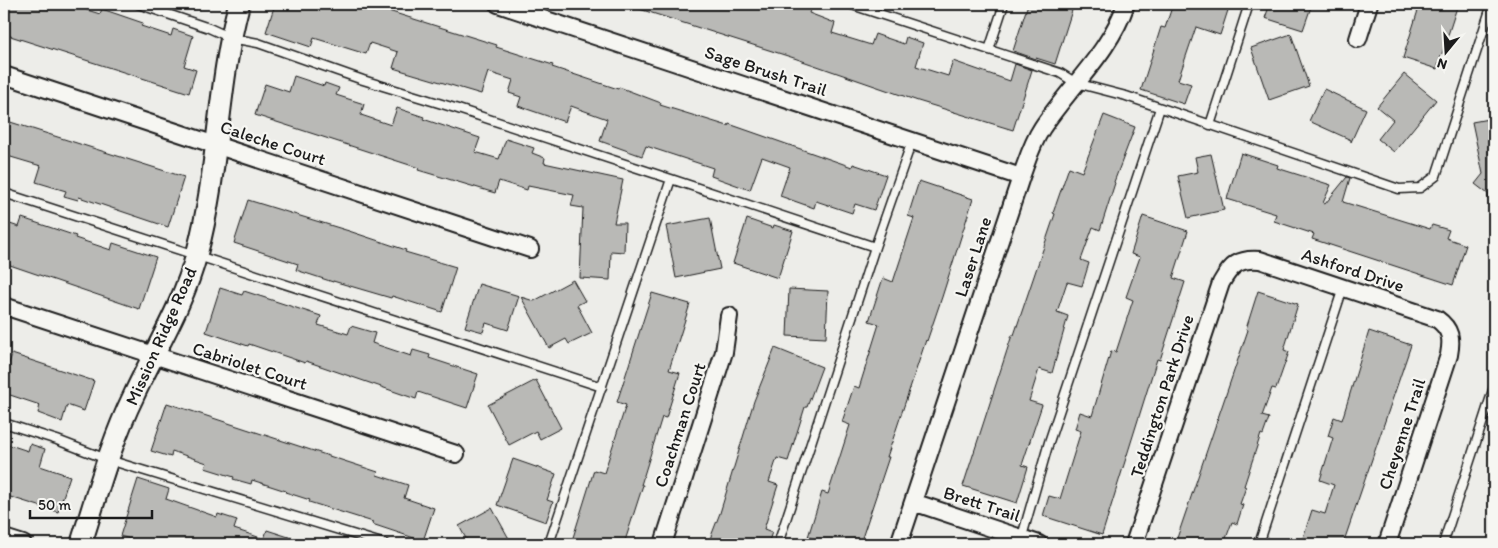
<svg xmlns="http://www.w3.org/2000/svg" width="1498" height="548" font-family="Itim,sans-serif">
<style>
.building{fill:#b9b9b6;stroke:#1c1c1c}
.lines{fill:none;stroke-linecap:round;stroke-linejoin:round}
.service-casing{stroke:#1c1c1c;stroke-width:11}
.minor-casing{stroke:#1c1c1c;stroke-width:20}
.tertiary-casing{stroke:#1c1c1c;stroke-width:24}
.service{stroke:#f6f6f2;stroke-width:8}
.minor{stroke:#f6f6f2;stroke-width:16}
.tertiary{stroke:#f6f6f2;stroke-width:20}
.labels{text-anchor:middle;stroke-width:4.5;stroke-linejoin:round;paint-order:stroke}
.street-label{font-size:18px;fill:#1c1c1c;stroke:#f6f6f2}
</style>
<rect width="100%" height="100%" fill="#edede9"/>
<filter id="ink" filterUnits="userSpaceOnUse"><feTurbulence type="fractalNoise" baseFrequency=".02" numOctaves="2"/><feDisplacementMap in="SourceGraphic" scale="10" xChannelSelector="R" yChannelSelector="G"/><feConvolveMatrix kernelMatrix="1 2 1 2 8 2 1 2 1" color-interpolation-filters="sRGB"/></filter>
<g filter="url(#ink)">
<!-- building -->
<path class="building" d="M4,4H68L100,14L102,9L143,23L141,26L171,36L173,29L193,36L184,66L196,70L189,93L4,34Z
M275,4H366L497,45L496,47L553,65L552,67L618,89L619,87L661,103L660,105L728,126L729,124L852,167L853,164L886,175L874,210L855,204L852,213L816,201L814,208L780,196L790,167L762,157L750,190L711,176L713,168L646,146L642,156L600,141L607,119L571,106L565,122L518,106L521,97L509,93L513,80L488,72L481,94L393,68L398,52L370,43L366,54L314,38L311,47L266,32Z
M630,4H798L811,8L809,13L835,23L832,33L871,45L875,34L904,44L906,37L923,43L916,66L948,76L953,61L1010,81L1015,64L1032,70L1013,130L918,101L794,58L630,6Z
M1028,4H1074L1055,64L1036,58V59L1013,51Z
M1173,4H1230L1220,35L1196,27L1178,80L1191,84L1184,104L1141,90L1161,27L1165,28Z
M1270,4H1312L1303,30L1265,18Z
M1420,4H1458L1437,69L1403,58Z
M1291,34L1309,86L1269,100L1251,48Z
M1404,74L1436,100L1394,152L1378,139L1393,120L1377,107Z
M294,76L324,86L325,83L339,88L336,95L364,104L361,115L391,125L397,108L424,117L423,119L480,138L475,152L499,159L506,139L534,148L532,153L545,158L544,163L623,180L614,223H625L624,252L611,251L610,280L580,278L583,208L571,206L574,195L528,186L527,190L499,181L495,193L418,170L419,168L255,115L265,84L289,92Z
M1324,89L1366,109L1351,142V140L1309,121Z
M1104,115L1135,127L1114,182L1115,183L1100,230L1093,227L1081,260L1089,263L1082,286L1067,282L1057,312L1068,316L1052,373L1039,369L1029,401L1042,405L1022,465L1028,467L1017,503L963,486L1012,335H1014L1055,214L1053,213L1069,167L1082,172Z
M1494,118V199L1488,198V194L1475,184L1483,174L1472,122Z
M4,120L184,177L168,227L79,197L78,200L64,196L66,191L36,182L41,166L4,155Z
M1241,153L1278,165L1277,168L1331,185L1323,203L1325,204L1347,177L1350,178L1343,202L1430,229L1432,225L1449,230L1446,238L1466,245L1453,285L1312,239L1314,234L1274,221L1276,214L1227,199Z
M1211,154L1224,210L1188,218L1178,176L1198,172L1195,157Z
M919,181L973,199L942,297L927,341L926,340L887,457H889L860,544H831L808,537L822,492L828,494L850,425L842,422L854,386L859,388L879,324L869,321L883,278L893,282L914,218L908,216Z
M248,200L349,231L406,250L405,252L456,267L442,312L392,296L391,298L333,281V282L296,270L298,264L234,243Z
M1143,216L1188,231L1173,278L1185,282L1160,360L1157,359L1102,535L1043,516L1049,496L1060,499L1081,431L1075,429L1080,412L1092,416L1111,351L1116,352L1133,300L1126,297L1140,257L1131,254Z
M22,218L76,236L75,238L111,250L113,243L156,257L139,309L4,263V222L19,227Z
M710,218L720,269L676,278L666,226Z
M747,219L773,228L774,225L793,231L778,278L733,263Z
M573,280L585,301L577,305L592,333L569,344L566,339L549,348L521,297L534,301Z
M479,284L519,296L508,330L486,323L483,332L465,327Z
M220,288L242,295L244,291L321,316L318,325L348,334L351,326L375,333L372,343L411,356L413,350L430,355L429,358L478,374L467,408L418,392L416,399L306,361L305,363L249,344L248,346L206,332Z
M789,289L828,291L826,338L787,336Z
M1258,291L1298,304L1284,350L1289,352L1276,389L1272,388L1262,416L1269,418L1263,435L1261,434L1244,486L1246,487L1240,504L1243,505L1237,524L1232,522L1224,544H1175L1248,330L1246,329Z
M652,293L690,304L669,370L680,373L666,418L662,417L641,485H643L624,544H571L594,470L604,473L626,405L617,402Z
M1369,331L1411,345L1343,544H1301L1312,510L1325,514L1334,485L1320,480L1333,438L1328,436L1334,417L1342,420Z
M775,348L822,367L807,407H805L788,461L777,458L769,482L778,485L764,529L772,532L768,544H708L720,513L754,401Z
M12,354L94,381L84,411L67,405L62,422L38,413L40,405L4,393V379Z
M536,380L561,428L540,439L536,431L509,445L488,405Z
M167,403L378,472L377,475L408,485L404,498L434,508L423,541L372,524L373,522L309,502L310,500L285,492L286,491L252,480L251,484L233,479L234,477L205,468L207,463L172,451L171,457L151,451Z
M4,443L28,451L30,444L45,449L40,466L70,476L58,512L4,495Z
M513,459L556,474L547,500L553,502L546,522L497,505Z
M138,479L169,489L166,499L217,517L218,514L237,520L234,529L264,539L267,530L304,542V544H147L120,536Z
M492,508L512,544H469L459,526Z"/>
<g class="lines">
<!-- service casing -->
<g class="service-casing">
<path id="service" d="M138,4L209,28L231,38L258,43L363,80L455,108L671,179
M849,4L1060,73L1076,83L1126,96L1399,189L1420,188L1436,176L1492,4
M989,50L1004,4
M1210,125L1249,4
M4,193L602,387
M4,423L57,440L109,460L385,544
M1021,540L1049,442L1160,108
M549,544L671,179L875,247L912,141
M778,544L875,247
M1259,544L1343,288
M1443,544L1494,387"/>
</g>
<!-- minor casing -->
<g class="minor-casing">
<path id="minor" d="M498,4L1021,177
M1358,39L1369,4
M4,75L530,249
M4,306L456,454
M913,502L1039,544
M4,538L23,544
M663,544L724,352L729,316
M899,544L1021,177C1027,161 1032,143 1042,128C1070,86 1110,52 1126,4
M1134,544L1221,283C1231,265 1239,258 1260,260L1437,319C1451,329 1452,339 1449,355L1387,544"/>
</g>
<!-- tertiary casing -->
<g class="tertiary-casing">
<path id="tertiary" d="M81,544C97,494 111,442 134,395C156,348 184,303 197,253C219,172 217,86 239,4"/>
</g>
<!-- service -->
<use href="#service" class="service"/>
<!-- minor -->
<use href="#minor" class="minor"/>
<!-- tertiary -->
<use href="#tertiary" class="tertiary"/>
</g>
</g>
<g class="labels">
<!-- street labels -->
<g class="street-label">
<text transform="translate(766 71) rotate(18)" y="6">Sage Brush Trail</text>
<text transform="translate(273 143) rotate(18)" y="6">Caleche Court</text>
<text transform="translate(973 257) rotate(-72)" y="6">Laser Lane</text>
<text transform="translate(1353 270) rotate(18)" y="6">Ashford Drive</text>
<text transform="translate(161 336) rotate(-66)" y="6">Mission Ridge Road</text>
<text transform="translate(250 366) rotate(18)" y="6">Cabriolet Court</text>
<text transform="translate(1162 396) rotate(-72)" y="6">Teddington Park Drive</text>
<text transform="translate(680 425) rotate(-72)" y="6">Coachman Court</text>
<text transform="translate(1402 434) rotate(-72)" y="6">Cheyenne Trail</text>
<text transform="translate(982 504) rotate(18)" y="6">Brett Trail</text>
</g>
</g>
<!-- margin -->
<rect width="1498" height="548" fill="none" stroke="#f6f6f2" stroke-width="20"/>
<rect x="10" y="10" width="1478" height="528" fill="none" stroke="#1c1c1c" stroke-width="2" filter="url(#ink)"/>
<!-- north arrow -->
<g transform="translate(1446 52) rotate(198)" stroke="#f6f6f2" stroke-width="4" paint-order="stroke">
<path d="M0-4L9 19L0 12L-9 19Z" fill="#1c1c1c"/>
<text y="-8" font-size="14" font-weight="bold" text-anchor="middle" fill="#1c1c1c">N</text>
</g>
<!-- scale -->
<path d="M30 510v8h122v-8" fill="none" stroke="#1c1c1c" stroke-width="2.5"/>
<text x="38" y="510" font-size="15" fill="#1c1c1c" stroke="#f6f6f2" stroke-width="4" paint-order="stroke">50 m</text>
</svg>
